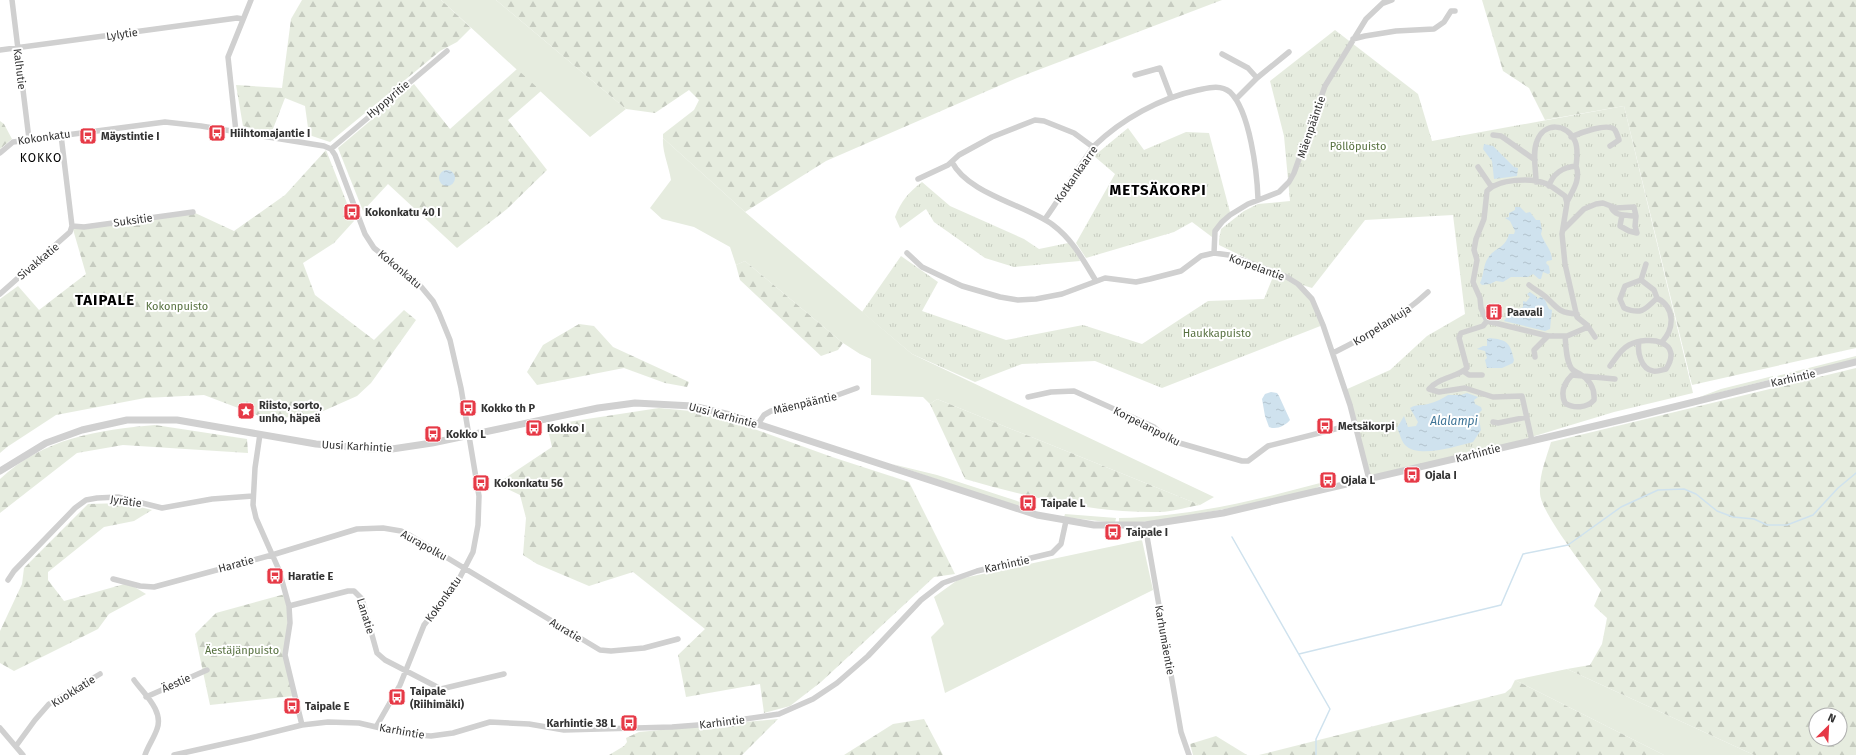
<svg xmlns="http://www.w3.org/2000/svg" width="1856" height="755" font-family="'Fira Sans',sans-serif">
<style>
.grass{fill:#e6ecdf}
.forest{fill:url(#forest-firs);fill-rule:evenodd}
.park{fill:url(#park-tufts)}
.water{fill:url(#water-ripples)}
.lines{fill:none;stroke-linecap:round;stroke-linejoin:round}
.stream{stroke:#cfe2ee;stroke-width:1.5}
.minor{stroke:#d0d0d0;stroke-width:5.5}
.tertiary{stroke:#d0d0d0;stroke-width:7}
.labels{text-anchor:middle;stroke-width:4;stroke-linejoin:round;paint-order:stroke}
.street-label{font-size:11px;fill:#333;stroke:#fff}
.poi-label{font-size:11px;font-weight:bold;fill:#333;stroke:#fff;text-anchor:start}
.park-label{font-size:11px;fill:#56703f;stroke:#fff}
.neighbourhood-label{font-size:12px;letter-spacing:1px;fill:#000;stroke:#fff}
.water-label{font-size:12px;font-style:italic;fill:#3f7597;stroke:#fff}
.district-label{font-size:15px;font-weight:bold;letter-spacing:1px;fill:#000;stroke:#fff}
</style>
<defs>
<pattern id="forest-firs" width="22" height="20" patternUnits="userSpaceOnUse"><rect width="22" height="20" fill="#e6ecdf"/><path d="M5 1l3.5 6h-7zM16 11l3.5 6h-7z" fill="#c6cbc0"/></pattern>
<pattern id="park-tufts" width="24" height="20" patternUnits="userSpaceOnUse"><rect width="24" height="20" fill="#e6ecdf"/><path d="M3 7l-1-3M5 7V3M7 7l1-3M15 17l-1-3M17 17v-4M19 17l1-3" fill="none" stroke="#c6cbc0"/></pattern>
<pattern id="water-ripples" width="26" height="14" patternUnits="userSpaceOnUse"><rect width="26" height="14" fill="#cfe2ee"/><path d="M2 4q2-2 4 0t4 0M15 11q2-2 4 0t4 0" fill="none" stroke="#b2c2cd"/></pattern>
</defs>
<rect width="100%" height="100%" fill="#fff"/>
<!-- grass -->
<path class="grass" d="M441,0H496L626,109L590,137Z
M663,138L745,212L912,354L1214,497L1200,505L937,399L930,404L923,397L871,395V359L860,354L843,343L745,261L736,265L730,247L694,227L662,219L650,208L671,180C669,166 662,152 663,138Z
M1856,356V359L1779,378L1777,376Z
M1773,376V379L1697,398L1721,389Z
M892,464L937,475L1023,503V505H1012Z
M1324,482L1325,484L1311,490L1231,508L1156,521L1119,523V518C1188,517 1257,500 1324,482Z
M1065,514L1116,518L1115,523L1064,517Z
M1142,540L1153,590L945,693L931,637L944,624L934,597L959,579Z
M1567,669L1754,755H1664L1515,680Z"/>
<!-- forest -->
<path class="forest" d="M302,0H441L471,28L457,42L440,51L330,142L309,135L305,106L285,98L271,134L243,126L236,85L282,88L291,19Z
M496,0H1222L1017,78L826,161L745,212L663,138V134L694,110L699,100L689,90L655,113L626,109Z
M1482,0H1856V348L1692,385L1624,106L1545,120L1529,88L1503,71Z
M517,69L541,91L508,120L547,170L507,209L457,248L388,184L363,211L338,148L414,84L450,129Z
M0,121L4,124L12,139L0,149Z
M326,150L354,221L334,243L303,263L315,295L374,340L404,310L416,320L371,383L357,396L321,412L270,420L204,395L145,398L56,415L7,447L0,453V299L18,286L39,310L86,274L72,226L193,212L234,231L285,195Z
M745,261L843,343L838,350L821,356L740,280L736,265Z
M579,324L594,326L613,347L689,382L687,387L665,383L624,368L537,385L527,372L543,345Z
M1856,368V755H1754L1567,669L1590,665L1602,644L1607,618L1594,606L1601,590C1588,572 1540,512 1540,493C1539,475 1546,459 1551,442ZM1816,715H1840V739H1816Z
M937,399L1200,505C1187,507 1172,512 1158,512C1092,513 1028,497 965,479L930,404Z
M659,408L691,411L729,420L832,457L909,482L955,574L934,577L821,682L790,706L764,713L760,684L686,697L678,655L705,629L633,572L589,586L537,564L523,555L526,518L520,495L493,482L501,481L552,447L548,430L561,423Z
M155,425L247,439L248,453L123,445L77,453L0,513V479C44,438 98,430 155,425Z
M124,503L152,510L134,521L104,527L48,572V580L64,601L128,583L146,594L109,614L98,629L14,671L0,663V631L22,584L24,568L88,504Z
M285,594L289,606L285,655L294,696L210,705L195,634L216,613Z
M1515,680L1664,755H1193L1190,744L1216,736L1247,755H1259L1505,693L1511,688Z
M778,719L742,755H609L624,746L627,742L626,738L639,732Z
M924,719L943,755H844L893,724Z"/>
<!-- park -->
<path class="park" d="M1335,30L1418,94L1432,141L1624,106L1693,393L1614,412L1469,456L1370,480L1345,390L1390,370L1427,336L1465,314L1453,215L1365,220L1312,288L1299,284L1312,299L1323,325L1162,388L1095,361L1022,364L975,382L912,354L862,312L901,256L938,282L922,311L1006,340L1083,325L1142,344L1208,301L1264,299L1275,272L1219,245V240L1221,229L1244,211L1258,204L1290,201L1284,136L1270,81Z
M1128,128L1144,150L1186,132L1209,133L1230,212L1212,237L1192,222L1174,232L1086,258L1076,243L1115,174L1094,156Z
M922,182L950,206L1024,239L1039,249L1073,242L1080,261L1014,267L985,258L934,222L926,209L900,228L895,217C901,201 909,192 922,182Z"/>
<!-- water -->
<path class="water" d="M1484,144L1493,146L1514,167L1518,168L1517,176L1494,179L1492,161L1483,149Z
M439 178a8 8 0 1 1 16 0a8 8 0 1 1-16 0Z
M1515,207H1520L1526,213L1530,212L1536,220H1540L1542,230L1541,234C1544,243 1552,250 1552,260L1547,261L1546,263L1549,266L1550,273L1548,274L1543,272L1541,279H1539L1533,274L1528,277H1511L1503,282L1496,281L1490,284L1482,285L1480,283C1484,275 1483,265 1488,258C1495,247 1505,249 1509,234H1514L1515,231L1510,221L1505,218L1509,217V213L1515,210Z
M1530,292L1537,297V299L1541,297L1545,300L1549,309L1552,310L1550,329L1545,331L1504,321L1510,313L1523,307V301L1526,302L1530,297L1527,294Z
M1490,338C1508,340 1510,343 1514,360L1513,363L1502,368H1487L1485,360L1487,358L1485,351L1477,349L1483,346H1487V339Z
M1271,392L1277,393L1279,396L1290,420C1285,426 1276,430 1269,427L1265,416L1262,399L1265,394Z
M1467,393L1478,397L1474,400L1475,404L1481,407L1482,410L1478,414L1481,430L1473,442C1457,446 1418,459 1405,445C1401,441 1400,433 1397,428L1404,416L1408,427L1416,426L1418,422L1410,408C1416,404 1421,406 1428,404C1436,402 1442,399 1448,395H1461Z"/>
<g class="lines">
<!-- stream -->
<path class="stream" d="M1232,537L1330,709L1316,739V755
M1299,654L1501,605L1523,554L1568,545L1621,507L1658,490L1684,489L1696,494L1717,511L1733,517L1754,519L1767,525H1787L1813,515L1838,488L1856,473"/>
<!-- minor -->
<path class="minor" d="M12,0L29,139
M1384,3L1392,0
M1353,39L1365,36L1396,31L1434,29L1444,22L1451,11H1455
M0,50L237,18L243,19
M1222,54L1248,68L1257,78
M1135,75L1160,68L1171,97
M1236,99L1257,78L1289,52
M236,132L228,57L251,0
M1493,135L1501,136L1535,160
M1571,137C1580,133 1608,122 1615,130C1617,133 1618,137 1619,140L1610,146
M331,149L447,51
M0,153L13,142L165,122L201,126L324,146L331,149L335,155L365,234L374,248L418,283L433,301L439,313L450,340L461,388L479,496L478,525L473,552L457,583L424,625L400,685L376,727
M952,162C968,194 1026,205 1053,225C1073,240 1083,260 1096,281
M1478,167L1491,186
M918,179L948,165L959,155L992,137L1035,120L1044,121L1074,133L1093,147
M1536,182C1536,169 1532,153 1537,141C1544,122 1567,123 1575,141C1578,148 1577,159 1576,166C1564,167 1553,173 1549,186
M1567,202C1573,190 1581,179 1576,166
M1622,215L1620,226L1629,231L1637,233L1635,226L1636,216
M1045,219C1058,201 1069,182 1082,163C1086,158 1090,151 1094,146C1122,119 1160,98 1198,90C1208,88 1220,84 1230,92C1250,111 1257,172 1258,199
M72,226L84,227L193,212
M1563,230L1584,209L1596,204L1603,203L1616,208L1634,207L1636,216C1627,215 1615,217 1611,207
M907,253L922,267L962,286L1000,297L1018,300L1036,299L1062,294L1105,278L1136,282L1150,279L1181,271L1201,256L1214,253L1229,255L1285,276L1298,284L1312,299L1323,325L1350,405L1369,479
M1214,253L1215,231L1222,222L1230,215L1248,204L1279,192L1289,182L1294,173L1325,86L1366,19L1386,0
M1641,280L1646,264
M1529,285C1535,290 1542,293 1547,298C1558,309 1560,313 1577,314
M0,294L70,232L72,226L61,135
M1657,298C1645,310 1641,315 1624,308L1620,299L1625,286L1641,280L1654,290L1657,298C1676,308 1674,329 1662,342
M1487,321L1548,336H1567L1588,327
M1565,336C1566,345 1566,362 1572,369C1574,371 1578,373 1580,374C1590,380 1595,388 1594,400C1587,408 1574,409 1565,403C1560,392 1564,383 1572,375L1615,379
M1333,353C1367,336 1400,318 1428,292
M1535,357L1534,350L1548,336
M1610,366C1615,359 1621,349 1629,345C1649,335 1684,341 1666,369C1662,370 1656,372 1653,371C1641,369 1637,352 1639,342
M1463,371L1469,375H1482
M1028,397L1051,392L1074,391L1154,427L1169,440L1242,461H1248L1268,446L1355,424
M1493,422L1498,423L1527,417
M758,424L764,415L771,411L821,401L857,388
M260,434L255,468L253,505L256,518L279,570L289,606L290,623L285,655L302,725
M1532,441L1522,396L1493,397L1465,388L1439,392L1429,389C1441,376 1456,378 1467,368L1459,338L1461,333L1483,326L1487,321L1481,308L1480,298L1473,282L1477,260L1474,250L1476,239L1484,219L1487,191C1498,179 1532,177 1547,184C1553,187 1559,192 1565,196L1567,203L1562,234L1565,264L1577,317L1587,325L1595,337
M1145,525L1181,732L1189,755
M113,579L140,586L154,587L272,555L357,529L383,528L401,531L411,536L600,650L611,651L644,648L678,639
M8,580L14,571L75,508L86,500L97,498L118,497L162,508L212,499L253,496
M289,606L348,591H354L362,599L377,653L385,660L441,689L504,674
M134,680C144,694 164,711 157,729C154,738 148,746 145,755
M146,697L207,670
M0,728L23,755
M16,746L35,720L49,704L100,674
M174,755L250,738L302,725L328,722L359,723L406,734L431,736L453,733L490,722L529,724L564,730L672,727L711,724L779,714L813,699L837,683L868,656L921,600L943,583L977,571L1052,553L1061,544L1066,521"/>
<!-- tertiary -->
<path class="tertiary" d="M0,471L46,443L82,430L127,420H177L316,444L373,449H392L432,443L598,408L635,403L693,406L730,415L1037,515L1094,525H1145L1223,513L1629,418L1856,362"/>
</g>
<!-- icons -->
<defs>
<g id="bus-square" transform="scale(0.9)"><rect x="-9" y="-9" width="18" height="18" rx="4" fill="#e63946" stroke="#fff"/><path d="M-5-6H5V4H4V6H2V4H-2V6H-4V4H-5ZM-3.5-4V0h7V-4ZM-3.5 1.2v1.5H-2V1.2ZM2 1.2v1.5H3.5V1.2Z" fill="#fff"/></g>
<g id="building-square" transform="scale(0.9)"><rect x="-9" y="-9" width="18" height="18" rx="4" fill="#e63946" stroke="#fff"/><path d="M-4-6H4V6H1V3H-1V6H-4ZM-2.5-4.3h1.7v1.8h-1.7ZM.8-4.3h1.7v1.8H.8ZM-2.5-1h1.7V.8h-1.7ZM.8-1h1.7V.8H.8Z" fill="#fff"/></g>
<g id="sight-square" transform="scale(0.9)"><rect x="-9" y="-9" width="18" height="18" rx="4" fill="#e63946" stroke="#fff"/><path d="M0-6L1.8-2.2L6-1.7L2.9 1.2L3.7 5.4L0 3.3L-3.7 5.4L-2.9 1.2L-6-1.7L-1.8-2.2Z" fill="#fff"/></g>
</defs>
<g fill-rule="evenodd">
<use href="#bus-square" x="217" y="133"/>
<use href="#bus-square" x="88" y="136"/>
<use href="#bus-square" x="352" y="212"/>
<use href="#building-square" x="1494" y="312"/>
<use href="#bus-square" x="468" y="408"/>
<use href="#sight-square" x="246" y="411"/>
<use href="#bus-square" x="1325" y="426"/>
<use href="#bus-square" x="534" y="428"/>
<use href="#bus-square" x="433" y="434"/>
<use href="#bus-square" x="1412" y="475"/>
<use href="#bus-square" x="1328" y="480"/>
<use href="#bus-square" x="481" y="483"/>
<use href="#bus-square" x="1028" y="503"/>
<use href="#bus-square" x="1113" y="532"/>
<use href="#bus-square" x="275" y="576"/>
<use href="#bus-square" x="397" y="697"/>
<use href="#bus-square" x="292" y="706"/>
<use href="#bus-square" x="629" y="723"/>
</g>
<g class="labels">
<!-- street labels -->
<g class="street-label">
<text transform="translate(122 34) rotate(-8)" y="4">Lylytie</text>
<text transform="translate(20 69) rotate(83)" y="4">Kalhutie</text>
<text transform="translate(388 99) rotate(-40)" y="4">Hyppyritie</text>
<text transform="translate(1311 127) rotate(-71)" y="4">Mäenpääntie</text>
<text transform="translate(44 137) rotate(-8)" y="4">Kokonkatu</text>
<text transform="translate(1076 174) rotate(-55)" y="4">Kotkankaarre</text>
<text transform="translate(133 220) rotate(-8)" y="4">Suksitie</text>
<text transform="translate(38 261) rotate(-40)" y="4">Sivakkatie</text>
<text transform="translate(1257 267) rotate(20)" y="4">Korpelantie</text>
<text transform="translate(400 269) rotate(40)" y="4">Kokonkatu</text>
<text transform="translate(1382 325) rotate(-32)" y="4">Korpelankuja</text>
<text transform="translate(1793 378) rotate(-13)" y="4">Karhintie</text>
<text transform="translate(805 403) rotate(-13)" y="4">Mäenpääntie</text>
<text transform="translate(723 415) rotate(15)" y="4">Uusi Karhintie</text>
<text transform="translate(1147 426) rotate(27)" y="4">Korpelanpolku</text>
<text transform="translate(357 446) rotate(3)" y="4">Uusi Karhintie</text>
<text transform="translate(1478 453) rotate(-14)" y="4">Karhintie</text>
<text transform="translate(126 501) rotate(8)" y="4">Jyrätie</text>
<text transform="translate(424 545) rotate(29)" y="4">Aurapolku</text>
<text transform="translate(236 564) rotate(-15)" y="4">Haratie</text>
<text transform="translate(1007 564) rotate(-12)" y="4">Karhintie</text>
<text transform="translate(443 599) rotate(-54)" y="4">Kokonkatu</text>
<text transform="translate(366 616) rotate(73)" y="4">Lanatie</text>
<text transform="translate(566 630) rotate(31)" y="4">Auratie</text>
<text transform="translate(1165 640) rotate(80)" y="4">Karhumäentie</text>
<text transform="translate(176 683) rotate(-24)" y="4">Äestie</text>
<text transform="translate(73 691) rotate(-32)" y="4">Kuokkatie</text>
<text transform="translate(722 722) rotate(-7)" y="4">Karhintie</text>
<text transform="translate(402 731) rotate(10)" y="4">Karhintie</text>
</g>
<!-- poi labels -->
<g class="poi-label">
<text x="230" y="137">Hiihtomajantie I</text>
<text x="101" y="140">Mäystintie I</text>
<text x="365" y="216">Kokonkatu 40 I</text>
<text x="1507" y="316">Paavali</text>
<text x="259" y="409">Riisto, sorto,<tspan x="259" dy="13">unho, häpeä</tspan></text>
<text x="481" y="412">Kokko th P</text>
<text x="1338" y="430">Metsäkorpi</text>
<text x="547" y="432">Kokko I</text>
<text x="446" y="438">Kokko L</text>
<text x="1425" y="479">Ojala I</text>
<text x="1341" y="484">Ojala L</text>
<text x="494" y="487">Kokonkatu 56</text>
<text x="1041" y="507">Taipale L</text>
<text x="1126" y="536">Taipale I</text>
<text x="288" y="580">Haratie E</text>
<text x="410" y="695">Taipale<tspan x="410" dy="13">(Riihimäki)</tspan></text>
<text x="305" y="710">Taipale E</text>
<text x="616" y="727" text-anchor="end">Karhintie 38 L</text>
</g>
<!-- park labels -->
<g class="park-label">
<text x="1358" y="150">Pöllöpuisto</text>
<text x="177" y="310">Kokonpuisto</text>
<text x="1217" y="337">Haukkapuisto</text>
<text x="242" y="654">Äestäjänpuisto</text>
</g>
<!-- neighbourhood labels -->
<g class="neighbourhood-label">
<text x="41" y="162">KOKKO</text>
</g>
<!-- water labels -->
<g class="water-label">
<text x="1454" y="425">Alalampi</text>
</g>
<!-- district labels -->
<g class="district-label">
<text x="1158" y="195">METSÄKORPI</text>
<text x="105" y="305">TAIPALE</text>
</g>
</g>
<!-- north arrow -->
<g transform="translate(1828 727) rotate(24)"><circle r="19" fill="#ffffff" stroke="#adadad"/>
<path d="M0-3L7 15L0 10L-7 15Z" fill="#e63946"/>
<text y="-6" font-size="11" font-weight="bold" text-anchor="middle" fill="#333333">N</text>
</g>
</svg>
